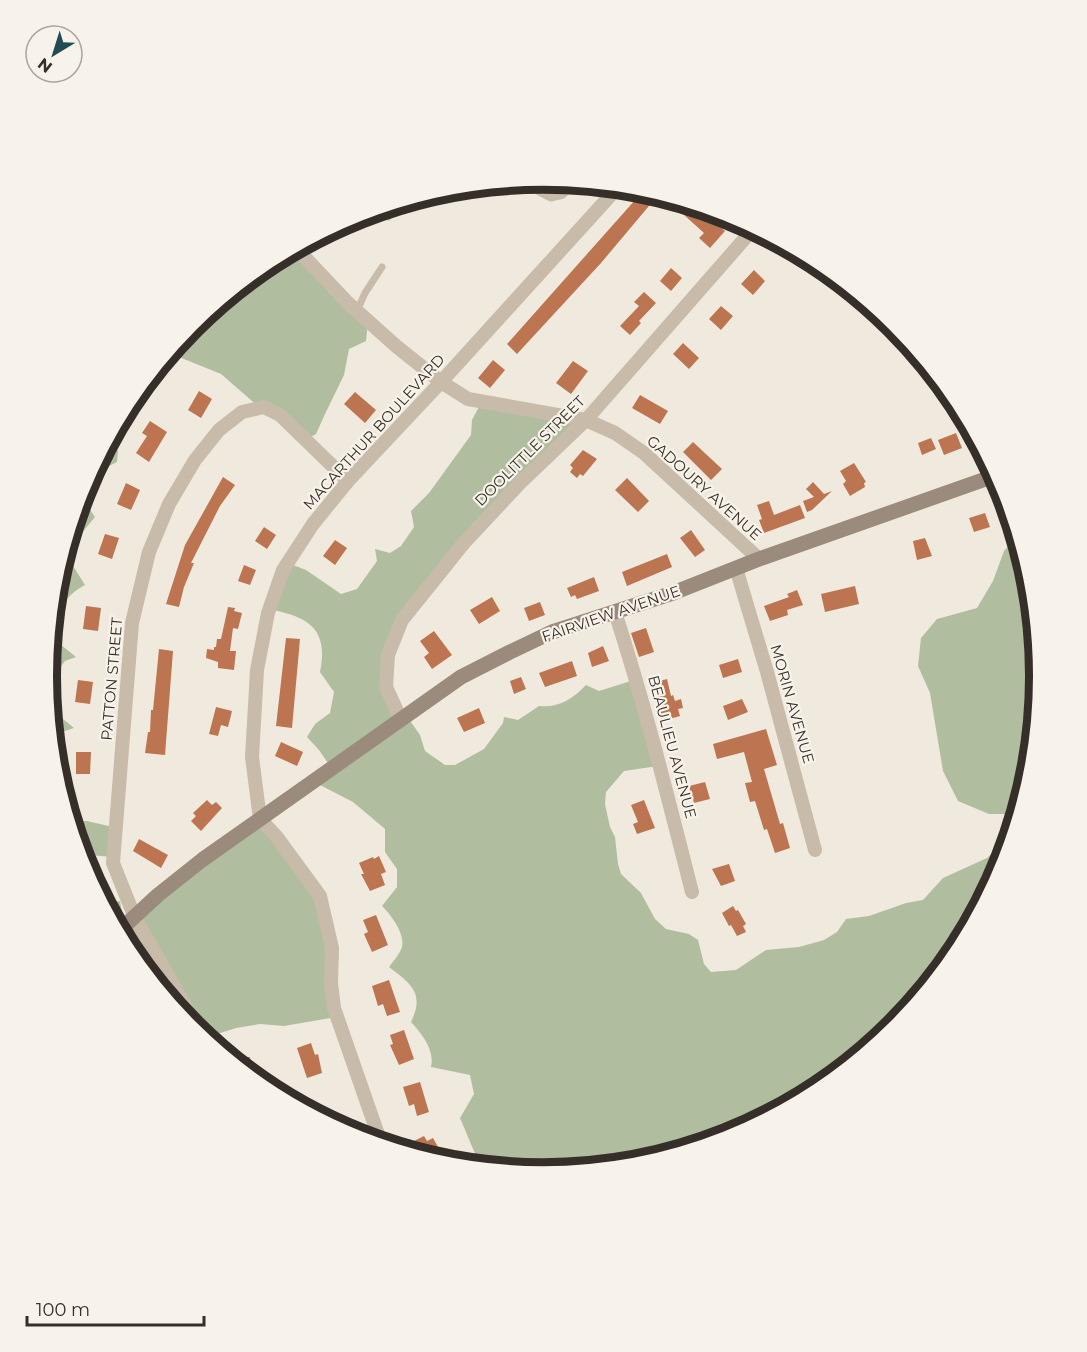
<svg xmlns="http://www.w3.org/2000/svg" width="1087" height="1352" font-family="Montserrat,sans-serif">
<style>
.green{fill:#b0be9f}
.building{fill:#bc7550}
.lines{fill:none;stroke-linecap:round;stroke-linejoin:round}
.lane{stroke:#c8bbaa;stroke-width:7}
.street{stroke:#c8bbaa;stroke-width:14}
.secondary{stroke:#9b8b7c;stroke-width:15}
.labels{text-anchor:middle;stroke-width:4.5;stroke-linejoin:round;paint-order:stroke}
.street-label{font-size:15px;fill:#362f29;stroke:#f8f3ea}
.rim{fill:none;stroke:#362f29;stroke-width:8}
</style>
<rect width="100%" height="100%" fill="#f0eade"/>
<!-- green -->
<path class="green" d="M294,248L368,321L366,341L349,349L344,375L325,414L316,434L305,440L260,408L221,374L169,353C203,311 247,274 294,248Z
M481,403L578,419L407,613L385,685L420,735L425,751L445,765H455L484,749L503,723L504,717L518,720L539,706C558,708 573,699 586,685L599,691L634,680L658,766L624,771L606,792L605,804L610,827L615,837L618,864L621,874L641,893L655,919L666,929L689,934L698,940L704,964L711,972L736,970L766,950L799,947L824,940L837,932L846,919L869,916L906,903L923,900L943,878L987,858L1013,833L1003,866L957,952L895,1028L819,1089L733,1135L640,1164L543,1173L485,1167L476,1156L460,1118L474,1094L470,1075L431,1067C435,1050 422,1034 411,1022C425,993 411,984 389,967C393,961 400,954 402,947C405,933 391,915 382,906L397,887V869L385,852V829L353,802L316,783L330,766L319,750L307,737L315,724L330,713L334,692L320,672C329,628 308,617 269,609L288,563L306,570L341,594L357,589L377,561L375,549L390,553L401,546L414,527L411,511L429,493L471,435L472,420Z
M112,433L111,441L118,451L117,462C101,469 88,485 85,502L95,517L71,546L70,561L85,585C71,592 58,607 52,621L56,579L84,486Z
M1018,535L1031,579L1040,676L1031,773L1026,790C1012,793 1009,801 1005,814H989L958,801L943,771L930,693L918,666L921,638L937,619L977,608L993,581L1004,551Z
M51,627L55,640L76,657L65,661L47,685Z
M49,705L51,709L74,728L59,733L53,741Z
M70,820L73,822L87,821L113,827L112,857L90,855L80,852Z
M257,821L310,885L321,913L336,1017L284,1026L260,1024L236,1028L205,1038L193,1028L143,940L125,923L118,929L105,905L120,901L123,918Z"/>
<!-- building -->
<path class="building" d="M644,190L659,194L601,263L517,354L507,344Z
M692,205L712,223L714,221L725,231L710,248L699,238L704,233L683,214Z
M671,268L682,278L671,291L660,281Z
M754,270L765,281L753,295L741,284Z
M644,292L656,303L639,321L641,323L630,335L620,326L639,306L634,302Z
M721,306L733,316L721,330L709,319Z
M683,343L699,358L689,369L673,354Z
M493,360L505,370L490,388L478,378Z
M573,361L588,371L571,394L556,383Z
M199,391L212,399L201,418L188,410Z
M355,392L376,410L365,423L344,404Z
M640,395L668,411L660,424L632,408Z
M150,421L167,432L149,462L136,453L147,436L142,433Z
M956,433L962,448L944,455L938,440Z
M931,438L936,449L922,455L918,443Z
M693,442L722,469L711,480L683,452Z
M583,450L597,459L583,476L580,474L577,478L570,472L573,468L570,465Z
M854,463L866,482L864,483L865,487L850,496L843,484L846,481L840,471Z
M223,477L235,485L220,506L191,563H194L184,587L179,607L166,604L185,545Z
M627,478L649,501L638,512L615,490Z
M813,482L824,494L832,491L812,510L807,512L803,501L814,497L806,489Z
M126,483L140,490L131,510L117,504Z
M769,501L774,515L800,505L805,518L764,533L759,520L762,519L757,505Z
M985,513L990,527L974,532L969,518Z
M264,527L276,535L267,549L255,541Z
M691,530L705,550L695,557L680,538Z
M105,534L119,538L112,559L98,554Z
M925,538L932,556L917,560L913,541Z
M335,540L347,548L335,565L323,556Z
M667,554L672,567L627,586L622,572Z
M244,565L256,570L250,585L238,581Z
M594,577L599,591L577,599L575,595L571,597L567,588Z
M855,586L859,604L825,612L821,594Z
M797,590L803,605L787,610L788,615L770,621L764,606L789,597L787,594Z
M492,597L500,611L479,624L470,610Z
M540,602L545,615L529,621L524,608Z
M86,606L101,608L98,631L83,629Z
M228,607L235,608L234,611L242,613L238,629L233,628L230,651H236L234,670L218,668V662L206,658L207,649L214,650V647H216L217,639H221Z
M646,628L654,652L639,657L631,633Z
M434,631L452,655L432,669L424,657L429,653L420,641Z
M286,638L300,639L292,728L276,726Z
M603,646L609,661L592,667L588,653Z
M159,649L173,651L165,755L145,753L148,732H150L151,710H153Z
M738,659L742,672L723,678L719,665Z
M572,661L577,676L545,687L539,673Z
M521,677L526,689L514,694L510,681Z
M667,679L671,696L673,695L675,701L681,699L683,708L678,709L680,716L663,721L657,700L654,701L649,684Z
M78,680L93,682L90,704L75,702Z
M742,699L748,712L728,720L723,706Z
M216,707L232,711L228,727L221,725L218,736L209,734Z
M479,708L485,723L464,732L457,718Z
M766,729L777,765L764,769L780,824L783,823L790,848L775,853L767,829L764,830L755,801L750,802L745,783L752,782L744,752L717,759L713,744Z
M281,742L303,752L297,766L275,756Z
M76,752H91L90,774H76Z
M705,782L710,799L694,803L689,786Z
M207,800L212,805L216,802L222,808L201,831L191,821L196,816L193,813Z
M644,800L655,828L637,834L633,824L638,822L631,805Z
M139,839L168,855L161,868L133,851Z
M379,856L386,872L381,874L385,885L370,891L361,874H364L359,863L373,857L374,859Z
M729,864L735,881L721,886L712,869Z
M733,906L736,911L738,910L746,924L743,926L746,932L737,936L731,925L729,926L722,913Z
M376,915L388,945L372,952L364,934L368,932L363,920Z
M389,980L400,1012L387,1016L383,1004L378,1006L372,986Z
M404,1030L414,1059L399,1065L390,1045L393,1044L390,1035Z
M311,1043L315,1055L318,1054L322,1073L307,1078L297,1048Z
M228,1057H250L251,1076Z
M420,1082L429,1112L417,1116L414,1104L409,1106L403,1087Z
M424,1136L427,1141L433,1138L447,1163L419,1155L412,1142Z"/>
<g class="lines">
<!-- lane -->
<path class="lane" d="M531,180L539,192L551,198L563,195L577,182
M384,207L388,217
M357,311L365,293L382,267"/>
<!-- street -->
<path class="street" d="M296,248L348,303L396,346L441,382L468,399L586,420L615,433L644,453L759,559
M736,568L767,672L815,850
M615,612C645,705 668,798 692,892
M401,720L386,687L388,655L402,620L463,544L520,483L586,420L754,228
M192,1028L187,1009L135,918L113,863L132,623L149,552L169,504L195,460L219,430L242,412L264,407L280,415L348,481
M381,1143L334,1008L331,983L332,948L320,896L276,836L260,819L252,757L257,670L268,613L283,570L313,524L348,481L441,382L619,186"/>
<!-- secondary -->
<path class="secondary" d="M119,931L158,895L202,860L461,677L510,652L552,632L673,593L759,559L997,475"/>
</g>
<g class="labels">
<!-- street labels -->
<g class="street-label">
<text transform="translate(374 432) rotate(-48)" y="5">MACARTHUR BOULEVARD</text>
<text transform="translate(530 451) rotate(-45)" y="5">DOOLITTLE STREET</text>
<text transform="translate(704 488) rotate(42)" y="5">GADOURY AVENUE</text>
<text transform="translate(611 614) rotate(-19)" y="5">FAIRVIEW AVENUE</text>
<text transform="translate(112 679) rotate(-85)" y="5">PATTON STREET</text>
<text transform="translate(792 704) rotate(74)" y="5">MORIN AVENUE</text>
<text transform="translate(672 747) rotate(75)" y="5">BEAULIEU AVENUE</text>
</g>
</g>
<!-- crop -->
<path d="M0 0H1087V1352H0ZM57 676a486 486 0 1 1 972 0a486 486 0 1 1-972 0Z" fill="#f8f3ea" fill-rule="evenodd"/>
<path class="rim" d="M57 676a486 486 0 1 1 972 0a486 486 0 1 1-972 0Z"/>
<!-- north arrow -->
<g transform="translate(54 54) rotate(218)"><circle r="28" fill="#f8f3ea" stroke="#aaa59d" stroke-width="1.5"/>
<path d="M0-4.5L10 22L0 15L-10 22Z" fill="#224c54"/>
<text y="-9" font-size="16" font-weight="bold" text-anchor="middle" fill="#362f29">N</text>
</g>
<!-- scale -->
<path d="M27 1316v9h177v-9" fill="none" stroke="#362f29" stroke-width="3"/>
<text x="36" y="1316" font-size="18" fill="#362f29" stroke="#f8f3ea" stroke-width="4.5" paint-order="stroke">100 m</text>
</svg>
